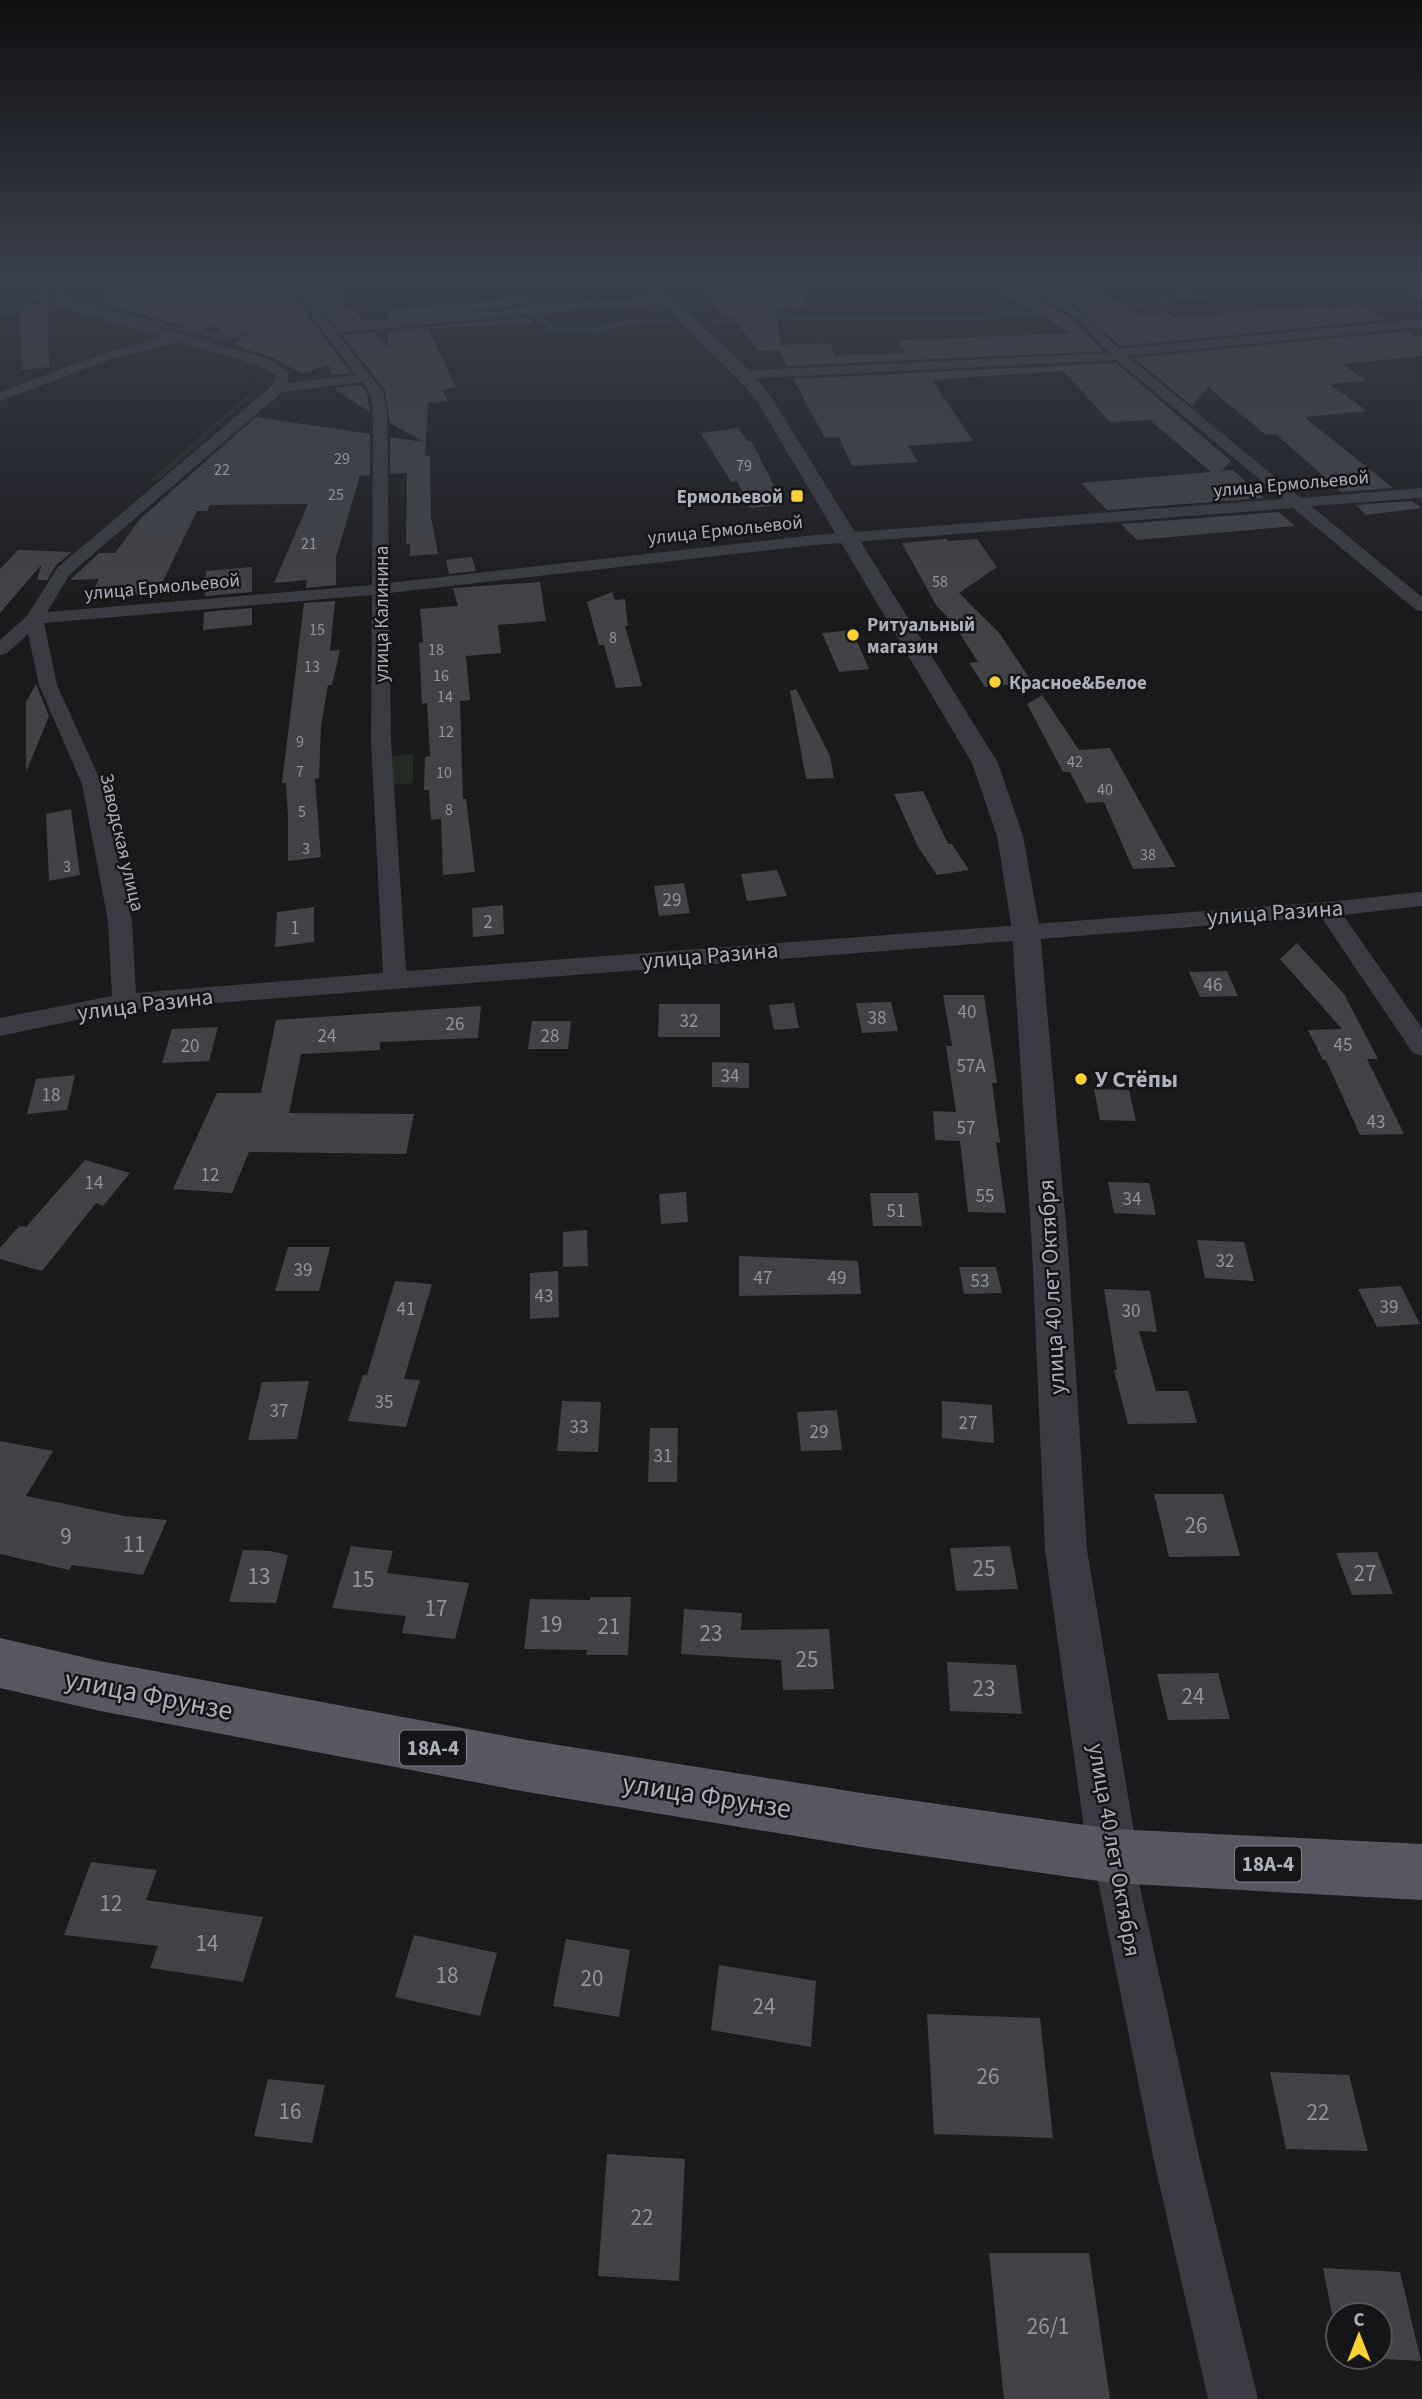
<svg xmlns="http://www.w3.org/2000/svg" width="1422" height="2399" font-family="'Source Sans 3',sans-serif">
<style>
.green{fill:#222c24}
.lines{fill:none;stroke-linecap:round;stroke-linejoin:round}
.stream{stroke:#2f3843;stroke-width:4.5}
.building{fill:#424347}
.minor{fill:#3b3c43;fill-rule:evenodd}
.tertiary{fill:#3b3c43;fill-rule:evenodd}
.primary{fill:#575862;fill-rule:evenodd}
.poi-dot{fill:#fdd133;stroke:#161618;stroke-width:2.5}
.labels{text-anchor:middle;stroke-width:5;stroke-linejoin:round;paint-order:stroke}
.far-number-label{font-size:16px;fill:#9295a0}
.far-street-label{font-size:19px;fill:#adb0bd;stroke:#161618}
.far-poi-label{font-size:19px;font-weight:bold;fill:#adb0bd;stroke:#161618;text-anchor:start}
.number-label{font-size:19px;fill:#9295a0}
.shield{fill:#161618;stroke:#80828c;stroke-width:2}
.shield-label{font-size:21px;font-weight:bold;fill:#adb0bd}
.street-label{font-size:23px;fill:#adb0bd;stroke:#161618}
.poi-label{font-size:23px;font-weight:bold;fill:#adb0bd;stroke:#161618;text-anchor:start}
.near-number-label{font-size:23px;fill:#9295a0}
.near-street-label{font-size:28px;fill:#adb0bd;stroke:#161618}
</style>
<rect width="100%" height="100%" fill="#1b1b1d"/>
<!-- green -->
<path class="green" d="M249,394L252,396L157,481L150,480Z
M413,754V783L393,785L392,756Z"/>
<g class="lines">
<!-- stream -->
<path class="stream" d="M54,278L53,285L39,296C50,302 64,298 76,302C136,318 192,339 256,335
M1113,307L1182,297L1304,291
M521,312L534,315L554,330H594L628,322L671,321
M7,313L39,296
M767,317L972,318L1045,312
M714,322L749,320
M334,324L485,313"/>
</g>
<!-- building -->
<path class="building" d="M120,278H222V286L257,282L260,287L284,284L351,373L331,375L329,365L302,373L269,356L244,349L236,343L250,331L226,335L215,326L201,331L107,305L102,282Z
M699,278H804L805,307L777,311L780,345L831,343L834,356L906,353L897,341L1070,333L991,286L1014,284L1074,320L1103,351L787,366L779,350L758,351L732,316L722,317Z
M1059,278H1079L1140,315L1166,312L1176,318L1258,310L1363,306L1387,320L1120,346L1071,301L1036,281Z
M325,279L349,309H353L364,321L333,323L301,282Z
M532,297V301L500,308L390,318L391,310L407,307Z
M47,302L49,367L22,370L20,307Z
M531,317V324L428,328L456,387L442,390L448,401L428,403L425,456H430L431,517L438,554L410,556V544H406L407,473L390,474V437L424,442L390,423L385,390L342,335L374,332L387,347L389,331Z
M1407,331L1422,339V356L1342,364L1367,381L1329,384L1367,411L1304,417L1393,488L1341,492L1276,434L1266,435L1208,387L1192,406L1134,358Z
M1116,363L1231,461L1222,471L1233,470L1264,498L1107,510L1081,483L1211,472L1150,420L1110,422L1063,371L932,380L973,441L908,446L918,462L852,466L839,437L825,438L793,379Z
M361,385L367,393L370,412L333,388Z
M256,417L370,434V475L360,476L336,557V585L306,588L307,580L274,583L308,504L210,505L207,511H197L157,593L90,597L99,579L70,580L99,553H115L141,518Z
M738,428L747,441H751L784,505L751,508L737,481L731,482L701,433Z
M1412,501L1422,508L1366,515L1356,505Z
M1279,512L1295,526L1137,540L1121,524Z
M946,539L948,541L977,539L997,567L959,593L1000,634L1032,682L985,687L969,663L978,662L953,623L936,605L902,543Z
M18,550L72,552L56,565L47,580H37L42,564L0,613V569Z
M472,557L476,571L449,574L446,560Z
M252,567V592L205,596L206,571Z
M540,582L546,621L498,625L501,653L466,656L470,700L460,701L463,799H466L475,872L443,875L441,819L431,820L429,790H424L425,757L430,756L427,703L422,704L419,643L423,642L420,609L458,606L453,588Z
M612,592L615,600L625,599L628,626H625L642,686L616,688L604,645H599L587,602Z
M335,601L330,651L340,650L332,685H328L321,726L319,778L315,779L321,857L288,861V817L286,783H282L304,603Z
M252,608V625L203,630L204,612Z
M852,630L869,669L839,672L822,633Z
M36,684L49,716L26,772V702Z
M796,689L830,756L834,778L806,779L790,691Z
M1042,695L1079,750L1110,748L1176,867L1133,869L1104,802L1086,803L1070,772H1063L1027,704Z
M923,791L948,844H952L969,870L937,875L918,847L894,794Z
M71,809L80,875L49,881L46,814Z
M777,870L787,896L747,901L741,874Z
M684,883L690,913L659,916L654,886Z
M503,905L504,934L473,937L472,908Z
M314,907V942L275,947L277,912Z
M1297,943L1344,994L1378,1059H1367L1404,1134L1360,1135L1326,1060H1323L1308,1030L1342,1029L1280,959Z
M1227,971L1238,996L1200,997L1189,972Z
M943,995H984L997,1083H992L1000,1143L996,1142L1006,1213L968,1212L960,1141L935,1140L933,1111L956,1112L946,1046H952Z
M891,1002L898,1031L862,1033L856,1003Z
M794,1003L799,1028L774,1030L769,1005Z
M659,1004H720V1037H658Z
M481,1006L478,1038L380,1042V1050L301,1054L289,1113L414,1114L406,1154L249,1152L232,1193L173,1189L217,1093H261L276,1020Z
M532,1021H571L568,1049H528Z
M218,1027L209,1061L162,1063L172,1029Z
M712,1062L749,1063V1088L712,1087Z
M75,1075L67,1110L27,1114L36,1079Z
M1094,1089L1129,1090L1136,1121L1100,1120Z
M85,1160L130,1173L103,1206L96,1203L42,1271L0,1259V1248L19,1226L26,1227Z
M1108,1182L1149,1183L1156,1215L1114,1213Z
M686,1192L688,1222L661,1224L659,1194Z
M870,1193H918L922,1226H873Z
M587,1230L588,1266L563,1267V1232Z
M1197,1240L1244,1242L1254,1281L1205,1278Z
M288,1247H330L319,1291H275Z
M739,1256L858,1261L861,1294L739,1296Z
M959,1267H996L1002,1293L964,1294Z
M558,1271L559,1317L530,1319V1273Z
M395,1281L432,1284L404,1379L420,1380L406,1427L348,1421L363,1375H367Z
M1401,1286L1420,1324L1377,1327L1358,1289Z
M1104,1289L1150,1291L1157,1332L1139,1331L1156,1391H1188L1197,1423L1128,1424L1114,1370H1117Z
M309,1381L297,1439L248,1440L262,1382Z
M562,1401L601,1402L598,1452L557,1451Z
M942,1401L992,1405L994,1443L942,1438Z
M837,1410L842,1450L801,1451L797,1412Z
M650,1428H678L677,1482H648Z
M0,1441L53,1451L26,1496L124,1516L167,1520L143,1575L72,1565L69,1570L0,1554Z
M1154,1494H1223L1240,1556L1169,1557Z
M351,1546L393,1551L387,1573L469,1583L455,1639L402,1633L406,1616L332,1608Z
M1010,1546L1018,1589L956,1591L950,1548Z
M243,1550L270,1551L288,1555L276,1603L229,1602Z
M1377,1552L1393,1594L1352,1595L1336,1553Z
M590,1597H631L628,1655H586L587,1650L524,1649L530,1599L590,1600Z
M684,1609L742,1613L741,1630L829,1629L834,1689L783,1690L781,1660L681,1654Z
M947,1662L1016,1665L1022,1714L950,1711Z
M1218,1673L1230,1719L1168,1720L1157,1674Z
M91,1862L157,1870L146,1900L263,1917L243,1982L150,1968L158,1946L64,1935Z
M414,1935L497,1953L480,2016L395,1997Z
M566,1939L630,1950L619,2017L553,2006Z
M719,1965L816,1981L811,2047L711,2030Z
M927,2014L1040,2018L1053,2138L934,2134Z
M1270,2072L1349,2075L1368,2151L1286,2149Z
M268,2079L325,2085L312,2143L254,2136Z
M607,2154L685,2159L679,2281L598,2276Z
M989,2253H1089L1110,2399H1004Z
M1323,2268L1400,2272L1421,2361L1347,2357H1380V2315H1338V2344Z"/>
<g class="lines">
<!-- minor -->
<path class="minor" d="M60,278H72L65,290L68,302L268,359L289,372L287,383L356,375L283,278H295L332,326L500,311L532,304L670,297L672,300L666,304C556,310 447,323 337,333L383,392L387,408L389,583L815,535L1283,499L1117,360L744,379L737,375L744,371L1109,353L1076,318L1010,278C1050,278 1093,322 1119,349L1422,319V327L1127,356L1301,498L1422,488V498L1311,506L1422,597V611L1416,610L1293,508L815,545L389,593L391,742L406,971L1327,902L1422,892V906L1343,915L1422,1028V1056L1413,1053L1321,917L124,1010L0,1036V1018L112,996L108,921L82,784L39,685L28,634L6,654L0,655V640L27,616L58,567L272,386L277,376L258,365L179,342L114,358L0,401V392L105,353L163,337L58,307L53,290ZM362,382L369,392L373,408L372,585L47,612L70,574L282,392ZM372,595L371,742L383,973L136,993L132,921L102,784L57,685L44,623Z
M1383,278H1397L1422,294V303Z
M1113,1836L1127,1842L1133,1856L1199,2156L1258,2399H1208L1153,2156L1093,1856L1099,1842Z"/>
<!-- tertiary -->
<path class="tertiary" d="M635,278H651L750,371L771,397L998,763L1023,836L1040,930L1068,1248L1087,1550L1138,1856L1131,1874L1113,1881L1095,1874L1088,1856L1045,1550L1032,1248L1012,930L997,836L972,763L758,403L738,379Z"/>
<!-- primary -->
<path class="primary" d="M0,1638L100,1661L527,1740L868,1794L1113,1829L1422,1844V1900L1113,1883L868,1848L527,1792L100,1711L0,1688Z"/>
</g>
<!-- sky -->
<linearGradient id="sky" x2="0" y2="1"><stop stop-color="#0f0f10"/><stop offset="0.45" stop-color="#393f4c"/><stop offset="1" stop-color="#393f4c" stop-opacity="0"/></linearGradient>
<rect width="1422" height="614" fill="url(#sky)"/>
<!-- markers -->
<g class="poi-dot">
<rect x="790" y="489" width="14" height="14" rx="3.5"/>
<circle cx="853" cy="635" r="7"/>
<circle cx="995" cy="682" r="7"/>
<circle cx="1081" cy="1079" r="7"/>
</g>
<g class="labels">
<!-- far-number labels -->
<g class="far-number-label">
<text x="342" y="464">29</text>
<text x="744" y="471">79</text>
<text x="222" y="475">22</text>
<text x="336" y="500">25</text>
<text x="309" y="549">21</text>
<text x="940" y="587">58</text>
<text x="317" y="635">15</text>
<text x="613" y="643">8</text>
<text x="436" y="655">18</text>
<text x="312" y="672">13</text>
<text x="441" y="681">16</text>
<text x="445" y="702">14</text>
<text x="446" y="737">12</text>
<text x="300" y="747">9</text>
<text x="1075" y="767">42</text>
<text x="300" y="777">7</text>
<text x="444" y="778">10</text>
<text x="1105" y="795">40</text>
<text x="449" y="815">8</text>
<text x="302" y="817">5</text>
<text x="306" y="854">3</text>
<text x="1148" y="860">38</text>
<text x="67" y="872">3</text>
</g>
<!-- far-street labels -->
<g class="far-street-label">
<text transform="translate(1291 483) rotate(-5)" y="7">улица Ермольевой</text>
<text transform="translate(725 529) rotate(-6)" y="7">улица Ермольевой</text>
<text transform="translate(162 586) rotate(-5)" y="7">улица Ермольевой</text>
<text transform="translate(381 614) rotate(-90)" y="7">улица Калинина</text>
<text transform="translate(123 842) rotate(77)" y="7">Заводская улица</text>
</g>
<!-- far-poi labels -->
<g class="far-poi-label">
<text x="783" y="503" text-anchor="end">Ермольевой</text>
<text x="867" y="631">Ритуальный<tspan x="867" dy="22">магазин</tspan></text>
<text x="1009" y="689">Красное&amp;Белое</text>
</g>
<!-- number labels -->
<g class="number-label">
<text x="672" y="906">29</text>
<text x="488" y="928">2</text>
<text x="295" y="934">1</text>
<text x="1213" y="991">46</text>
<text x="967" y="1018">40</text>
<text x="877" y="1024">38</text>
<text x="689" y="1027">32</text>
<text x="455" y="1030">26</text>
<text x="327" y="1042">24</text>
<text x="550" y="1042">28</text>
<text x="1343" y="1051">45</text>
<text x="190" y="1052">20</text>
<text x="971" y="1072">57А</text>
<text x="730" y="1082">34</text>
<text x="51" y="1101">18</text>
<text x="1376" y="1128">43</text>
<text x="966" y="1134">57</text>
<text x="210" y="1181">12</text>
<text x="94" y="1189">14</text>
<text x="985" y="1202">55</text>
<text x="1132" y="1205">34</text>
<text x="896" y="1217">51</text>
<text x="1225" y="1267">32</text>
<text x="303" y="1276">39</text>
<text x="763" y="1284">47</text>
<text x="837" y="1284">49</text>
<text x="980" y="1287">53</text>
<text x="544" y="1302">43</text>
<text x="1389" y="1313">39</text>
<text x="406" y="1315">41</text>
<text x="1131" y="1317">30</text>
<text x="384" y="1408">35</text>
<text x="279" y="1417">37</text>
<text x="968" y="1429">27</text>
<text x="579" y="1433">33</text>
<text x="819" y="1438">29</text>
<text x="663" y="1462">31</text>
</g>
<!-- shield labels -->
<g class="shield">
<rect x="400" y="1730.5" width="66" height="35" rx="5"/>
<rect x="1235" y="1846.5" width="66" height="35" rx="5"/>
</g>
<g class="shield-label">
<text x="433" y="1755">18А-4</text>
<text x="1268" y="1871">18А-4</text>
</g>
<!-- street labels -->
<g class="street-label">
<text transform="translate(1275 912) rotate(-4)" y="8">улица Разина</text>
<text transform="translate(710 955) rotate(-5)" y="8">улица Разина</text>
<text transform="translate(145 1004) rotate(-7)" y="8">улица Разина</text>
<text transform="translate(1051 1287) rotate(-93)" y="8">улица 40 лет Октября</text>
<text transform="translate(1115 1850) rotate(80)" y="8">улица 40 лет Октября</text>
</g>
<!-- poi labels -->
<g class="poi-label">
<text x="1095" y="1087">У Стёпы</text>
</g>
<!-- near-number labels -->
<g class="near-number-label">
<text x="1196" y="1533">26</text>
<text x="66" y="1544">9</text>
<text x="134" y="1552">11</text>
<text x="984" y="1576">25</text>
<text x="1365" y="1581">27</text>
<text x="259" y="1584">13</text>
<text x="363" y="1587">15</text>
<text x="436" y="1616">17</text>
<text x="551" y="1632">19</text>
<text x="609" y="1634">21</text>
<text x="711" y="1641">23</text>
<text x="807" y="1667">25</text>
<text x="984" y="1696">23</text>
<text x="1193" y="1704">24</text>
<text x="111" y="1911">12</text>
<text x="207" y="1951">14</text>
<text x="447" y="1983">18</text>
<text x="592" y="1986">20</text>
<text x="764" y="2014">24</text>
<text x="988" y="2084">26</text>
<text x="290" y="2119">16</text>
<text x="1318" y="2120">22</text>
<text x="642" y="2225">22</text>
<text x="1048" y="2334">26/1</text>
</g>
<!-- near-street labels -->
<g class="near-street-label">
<text transform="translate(149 1694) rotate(11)" y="10">улица Фрунзе</text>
<text transform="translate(707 1795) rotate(9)" y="10">улица Фрунзе</text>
</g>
</g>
<!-- north arrow -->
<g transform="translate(1359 2336)"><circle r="33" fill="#161618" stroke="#52545a" stroke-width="2"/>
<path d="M0-5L12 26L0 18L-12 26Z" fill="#fdd133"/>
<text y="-10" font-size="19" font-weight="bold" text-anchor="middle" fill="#adb0bd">С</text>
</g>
</svg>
